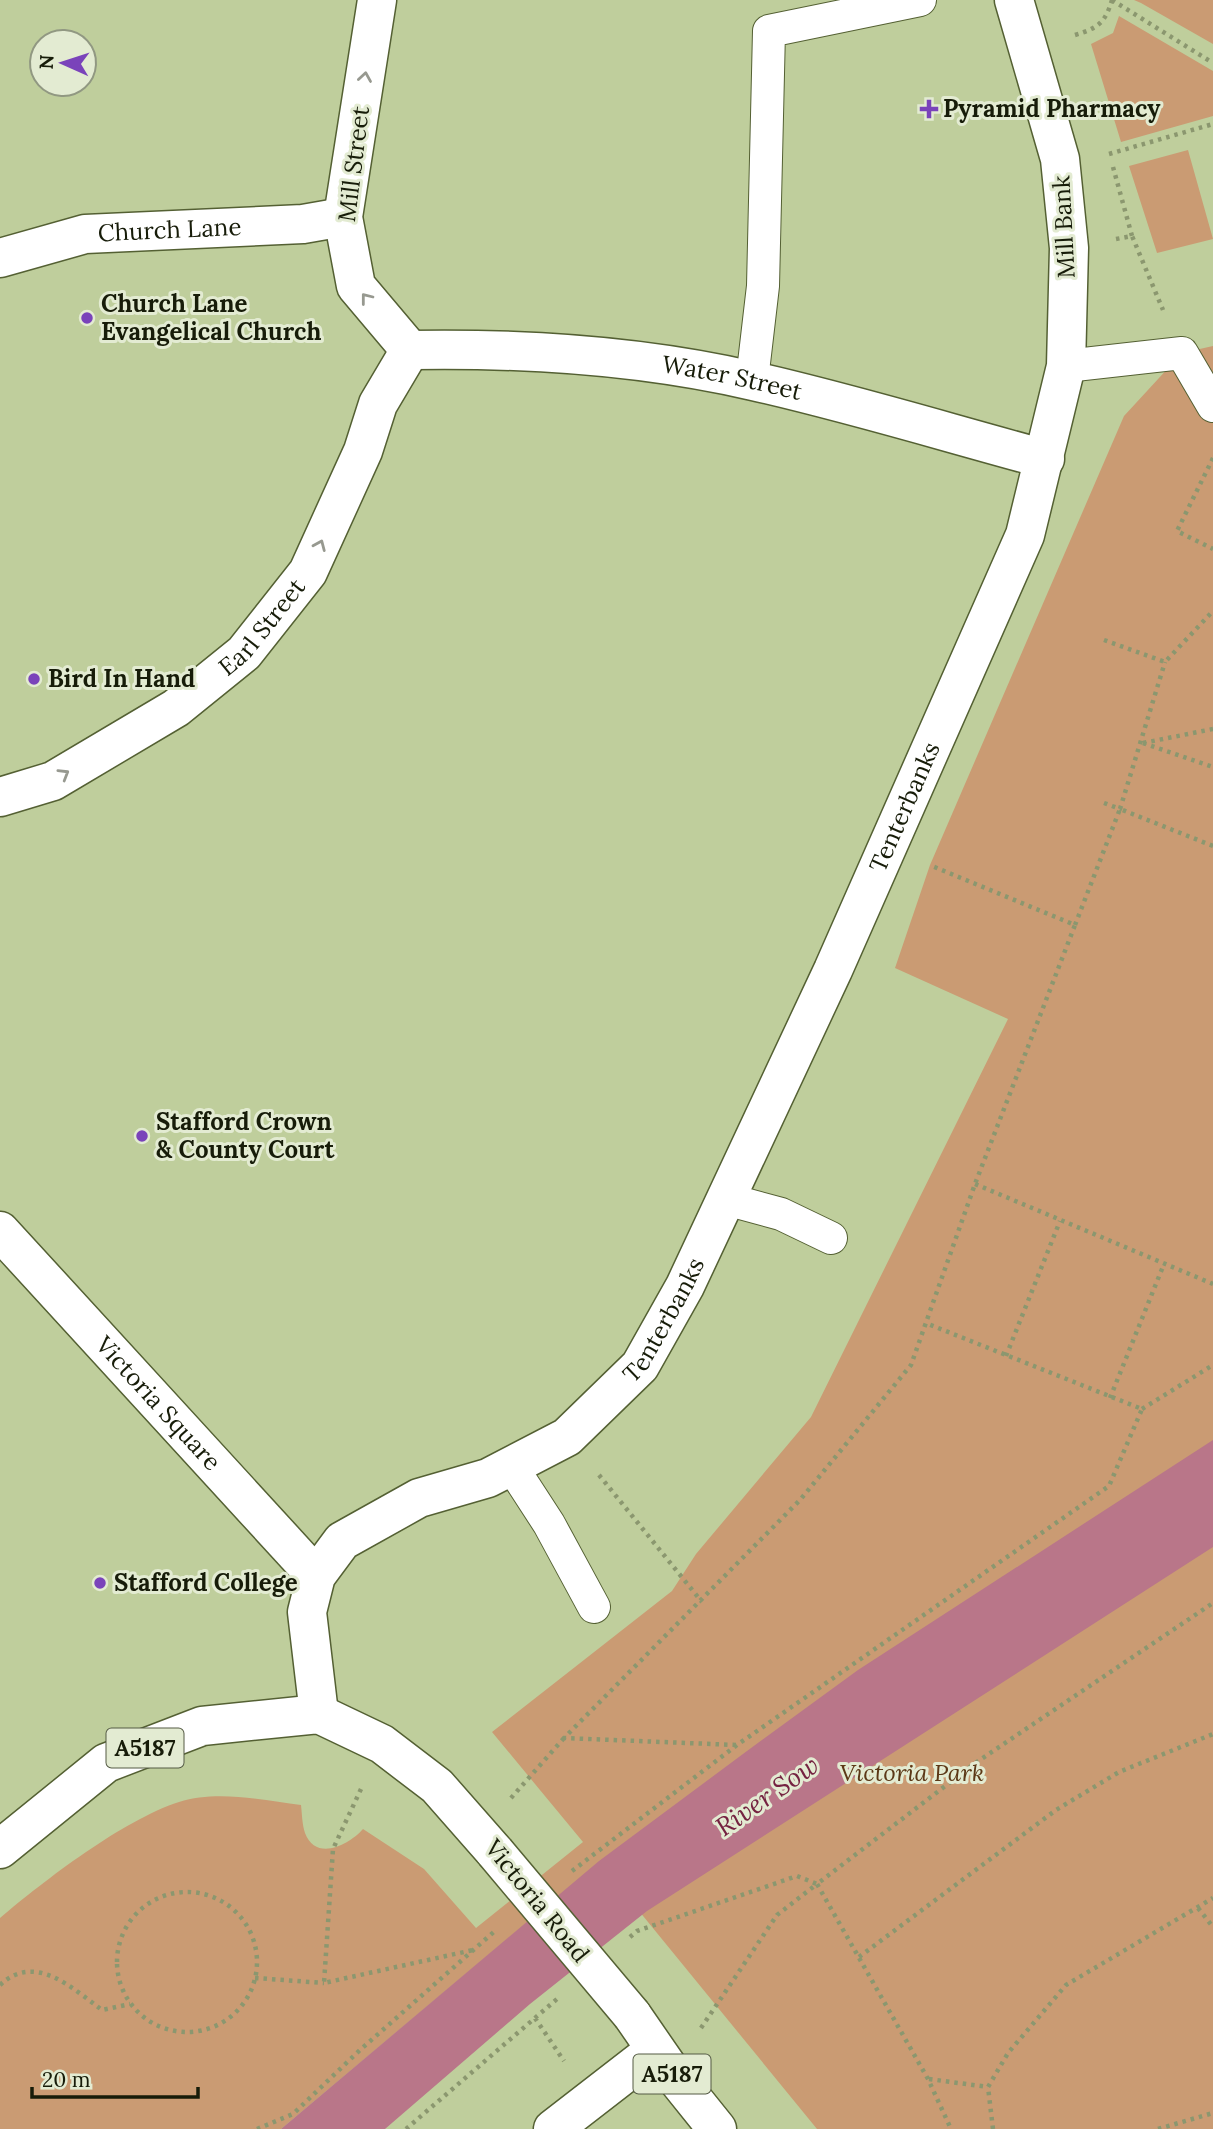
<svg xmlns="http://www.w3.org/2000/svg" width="1213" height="2129" font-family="Lora,serif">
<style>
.green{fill:#ca9b73}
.water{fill:#b97689}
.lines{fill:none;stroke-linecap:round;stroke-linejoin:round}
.service-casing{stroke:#546033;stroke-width:34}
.pedestrian-casing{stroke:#546033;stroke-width:41}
.minor-casing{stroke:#546033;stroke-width:41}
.tertiary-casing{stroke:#546033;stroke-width:41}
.trunk-casing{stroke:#546033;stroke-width:41}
.path{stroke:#8b976f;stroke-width:4.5;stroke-dasharray:3.5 5;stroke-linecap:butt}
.service{stroke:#fff;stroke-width:32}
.pedestrian{stroke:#fff;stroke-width:38}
.minor{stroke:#fff;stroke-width:38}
.tertiary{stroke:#fff;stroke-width:38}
.trunk{stroke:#fff;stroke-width:38}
.trunk-bridge-casing{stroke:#546033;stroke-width:41;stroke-linecap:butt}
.trunk-bridge{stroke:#fff;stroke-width:38}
.oneway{stroke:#979990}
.poi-dot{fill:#7a43ba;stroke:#e3ebd2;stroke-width:2.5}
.labels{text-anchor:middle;stroke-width:6;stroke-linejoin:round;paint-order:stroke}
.shield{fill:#e3ebd2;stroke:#545a45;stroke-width:2}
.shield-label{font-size:23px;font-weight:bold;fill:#171c09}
.poi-label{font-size:24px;font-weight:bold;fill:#171c09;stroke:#e3ebd2;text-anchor:start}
.street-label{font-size:24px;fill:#171c09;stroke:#e3ebd2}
.park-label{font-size:24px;font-style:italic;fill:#5c3816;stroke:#e3ebd2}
.water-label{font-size:26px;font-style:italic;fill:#752341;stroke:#e3ebd2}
</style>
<rect width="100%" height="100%" fill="#bfce9c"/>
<!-- green -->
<path class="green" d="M1134,0H1213V44L1141,3Z
M1119,16L1213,71V116L1121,142L1091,44L1113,33Z
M1188,150L1213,239L1157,253L1129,166Z
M1213,346V2129H817L599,1862L281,2129H0V1918C45,1880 123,1820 179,1802C217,1790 263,1800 301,1805C302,1813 302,1824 305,1833C316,1862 349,1845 363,1829L424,1869L476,1928L583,1842L492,1732L672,1591L696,1554L811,1417L1008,1019L895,968L930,865L1124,416L1182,353Z"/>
<!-- water -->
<path class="water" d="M1213,1440V1547L647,1911L530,2004L385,2129H281L599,1861L747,1751L858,1670Z"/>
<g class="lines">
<!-- service casing -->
<g class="service-casing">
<path id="service" d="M1066,366L1182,353L1213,406
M752,380L763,286L769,31L920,0
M726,1199L781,1214L831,1238
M512,1467L549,1524L594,1607"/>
</g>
<!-- pedestrian casing -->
<g class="pedestrian-casing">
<g id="pedestrian">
<path id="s1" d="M0,258L85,234L303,224L343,217"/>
<path id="s2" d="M0,1231L316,1576"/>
</g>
</g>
<!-- minor casing -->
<g class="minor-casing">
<g id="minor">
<path d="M377,0L343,217L356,286L410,350"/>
<path id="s3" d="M410,350C525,348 640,355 753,381C851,403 948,433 1045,459"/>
<path id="s4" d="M0,797L53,781L176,708L244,653L308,572L363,451L378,404L410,350"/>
<path d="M553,2129L655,2050"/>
</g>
</g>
<!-- tertiary casing -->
<g class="tertiary-casing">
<g id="tertiary">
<path id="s5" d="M319,1714L307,1612L316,1576L342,1541L419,1498L488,1478L567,1437L640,1366L685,1286L833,970L1025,535L1066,366L1069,248L1060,159L1014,0"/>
</g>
</g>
<!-- trunk casing -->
<g class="trunk-casing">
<path id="trunk" d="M0,1849L106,1763L202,1726L319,1714L382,1744L437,1786L495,1852
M632,2015L672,2073L717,2129"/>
</g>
<!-- path -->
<path class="path" d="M1112,0L1213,63
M1075,35C1098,28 1105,23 1112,0
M1109,154L1213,124
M1113,167L1132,236
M1116,239L1132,236L1163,310
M1213,458L1177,531L1213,549
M1104,640L1165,662L1213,611
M1143,743L1213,767
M1143,743L1213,729
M1104,803L1120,809L1165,662
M1075,925L1120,809L1213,846
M975,1184L1213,1284
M1006,1356L1060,1221
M1110,1398L1164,1264
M1142,1409L1213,1365
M599,1475L702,1602
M736,1745L564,1738L800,1500L911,1365L975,1184L1075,925L932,866
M361,1789L333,1849L324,1983L473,1950
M511,1798L564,1738
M572,1871L737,1745L1109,1486L1142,1409L928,1324
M117 1962a70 70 0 1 1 140 0a70 70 0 1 1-140 0Z
M1198,1908L1213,1927
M630,1937L637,1931L797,1876L817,1884L974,1764L1213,1603
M859,1957L1056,1810L1119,1772L1213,1734
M255,1978L324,1983
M0,1985C35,1952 72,1988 102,2010L130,2004
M535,2018L564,2061
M701,2028L777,1915L817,1884L928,2079L951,2129
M929,2079L988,2087
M257,2129L293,2114L360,2050L496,1930
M406,2129L557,1999
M993,2129L988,2087L1008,2053L1066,1985L1213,1898
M1158,2129L1213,2113"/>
<!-- service -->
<use href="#service" class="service"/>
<!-- pedestrian -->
<use href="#pedestrian" class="pedestrian"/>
<!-- minor -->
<use href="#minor" class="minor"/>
<!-- tertiary -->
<use href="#tertiary" class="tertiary"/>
<!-- trunk -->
<use href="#trunk" class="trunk"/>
<!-- trunk-bridge casing -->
<g class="trunk-bridge-casing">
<path id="trunk-bridge" d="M495,1852L632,2015"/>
</g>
<!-- trunk-bridge -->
<use href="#trunk-bridge" class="trunk-bridge"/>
</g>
<!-- one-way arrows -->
<defs><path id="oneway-chevron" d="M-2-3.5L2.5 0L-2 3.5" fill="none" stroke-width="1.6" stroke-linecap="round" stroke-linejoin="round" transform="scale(1.75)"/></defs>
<g class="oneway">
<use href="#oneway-chevron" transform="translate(365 77) rotate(-81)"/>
<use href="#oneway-chevron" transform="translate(366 298) rotate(-128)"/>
<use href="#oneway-chevron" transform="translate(320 545) rotate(-67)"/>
<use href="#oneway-chevron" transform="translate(64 774) rotate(-31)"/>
</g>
<!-- markers -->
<g class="poi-dot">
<path d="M925.5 98.5h7v7h7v7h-7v7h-7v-7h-7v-7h7z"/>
<circle cx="87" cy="318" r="7"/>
<circle cx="34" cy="679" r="7"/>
<circle cx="142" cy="1136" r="7"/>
<circle cx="100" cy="1583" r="7"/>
</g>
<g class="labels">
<!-- shield labels -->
<g class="shield">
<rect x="106.5" y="1728.5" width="77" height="39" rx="5"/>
<rect x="633.5" y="2054.5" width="77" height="39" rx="5"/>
</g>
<g class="shield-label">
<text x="145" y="1756">A5187</text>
<text x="672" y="2082">A5187</text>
</g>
<!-- poi labels -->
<g class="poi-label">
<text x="943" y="117">Pyramid Pharmacy</text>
<text x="101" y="312">Church Lane<tspan x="101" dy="28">Evangelical Church</tspan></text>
<text x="48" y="687">Bird In Hand</text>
<text x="156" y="1130">Stafford Crown<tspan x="156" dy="28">&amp; County Court</tspan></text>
<text x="114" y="1591">Stafford College</text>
</g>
<!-- street labels -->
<g class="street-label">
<text transform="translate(354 164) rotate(-83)" y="8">Mill Street</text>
<text transform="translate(1064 227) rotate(-93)" y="8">Mill Bank</text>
<text dy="8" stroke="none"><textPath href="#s1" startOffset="173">Church Lane</textPath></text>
<text dy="8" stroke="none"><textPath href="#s3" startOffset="324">Water Street</textPath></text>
<text dy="8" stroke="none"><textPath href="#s4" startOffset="317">Earl Street</textPath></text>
<text dy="8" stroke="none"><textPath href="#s5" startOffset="1153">Tenterbanks</textPath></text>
<text dy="8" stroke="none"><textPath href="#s5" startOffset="586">Tenterbanks</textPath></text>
<text dy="8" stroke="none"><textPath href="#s2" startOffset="234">Victoria Square</textPath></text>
<text transform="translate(537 1901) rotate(51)" y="8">Victoria Road</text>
</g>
<!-- park labels -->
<g class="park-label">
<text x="912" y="1781">Victoria Park</text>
</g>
<!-- water labels -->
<g class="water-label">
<text transform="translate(767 1796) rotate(-35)" y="9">River Sow</text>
</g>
</g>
<!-- north arrow -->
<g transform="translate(63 63) rotate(273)"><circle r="33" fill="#e3ebd2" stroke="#919882" stroke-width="2"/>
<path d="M0-5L12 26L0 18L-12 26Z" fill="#7a43ba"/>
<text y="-10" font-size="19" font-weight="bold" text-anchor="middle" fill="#171c09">N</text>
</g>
<!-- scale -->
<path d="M32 2087v10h166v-10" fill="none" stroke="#171c09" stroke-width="3.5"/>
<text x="42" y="2087" font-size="21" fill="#171c09" stroke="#e3ebd2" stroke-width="5" paint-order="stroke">20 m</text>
</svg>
